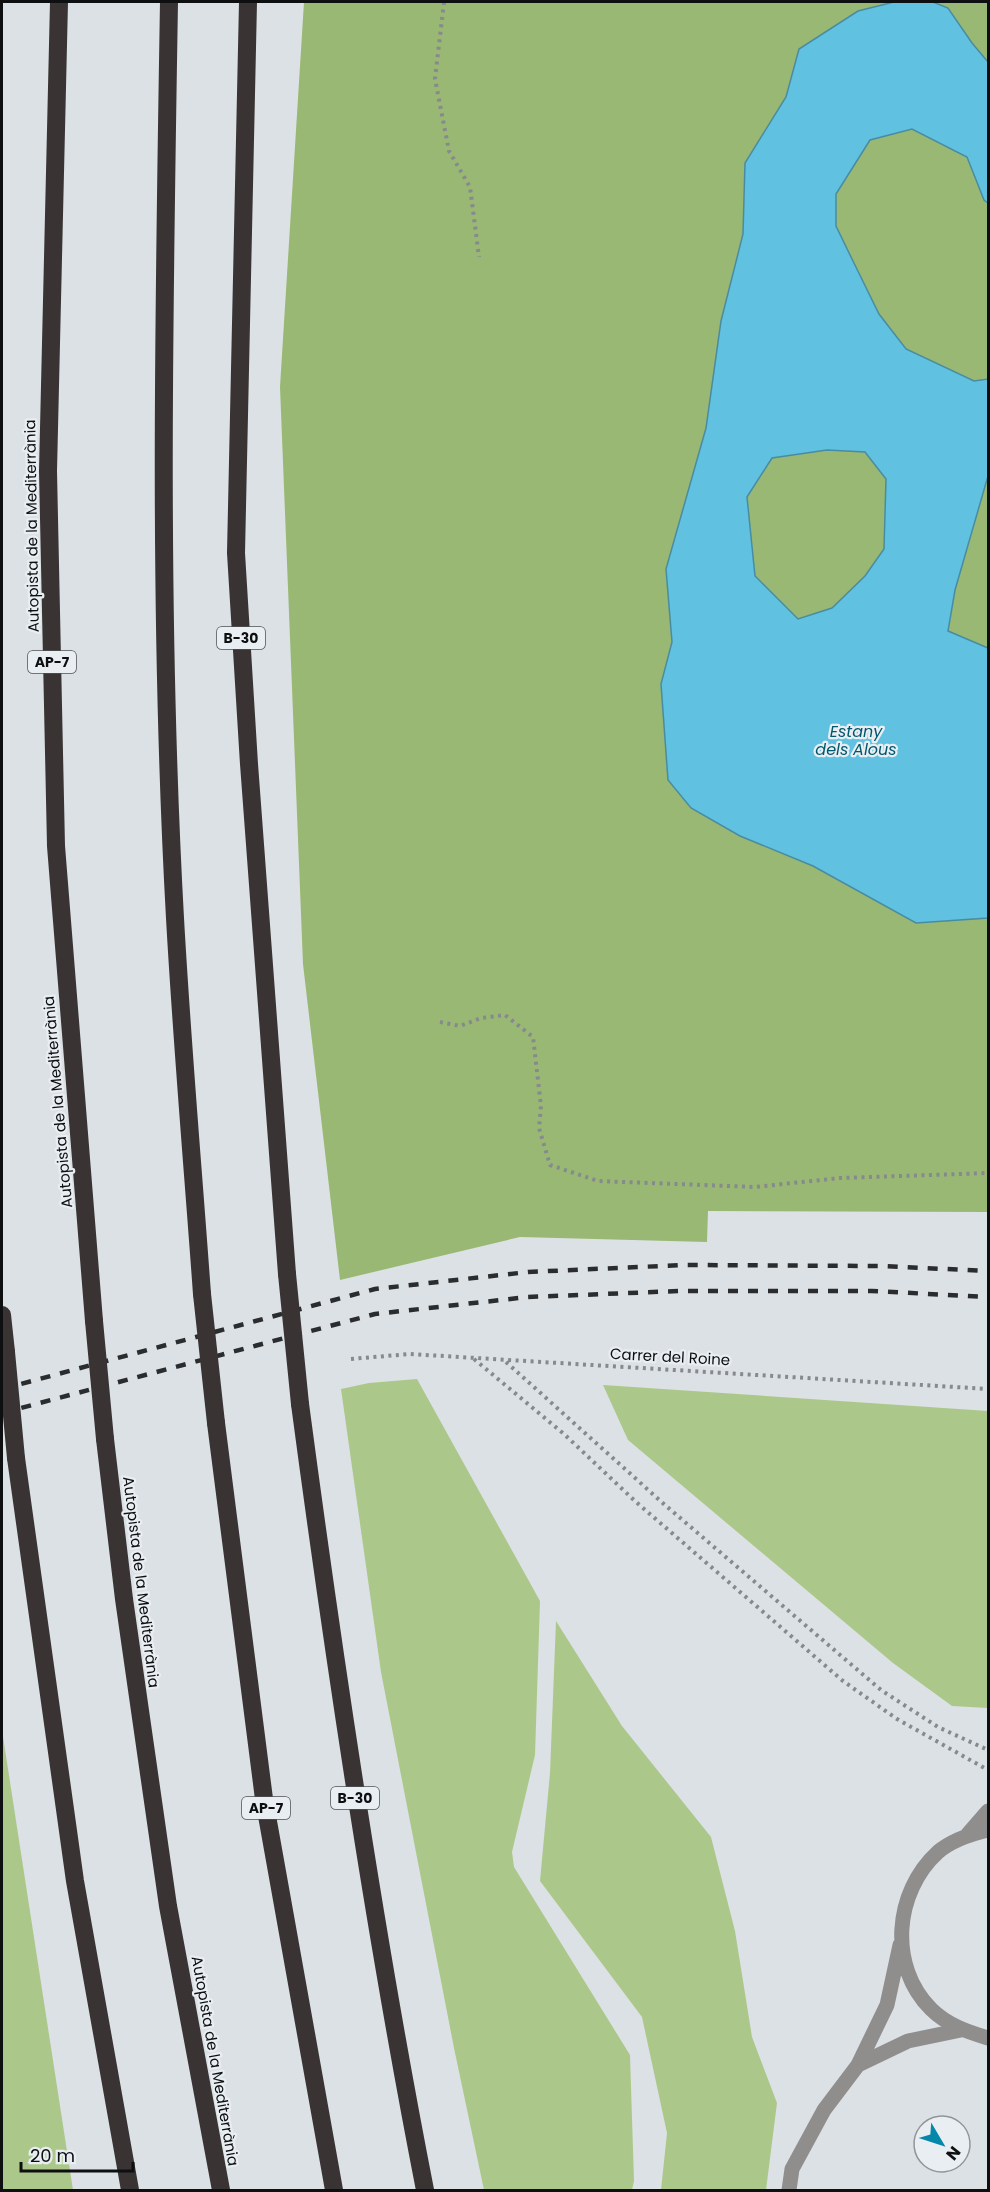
<svg xmlns="http://www.w3.org/2000/svg" width="990" height="2192" font-family="Poppins,sans-serif">
<style>
.green{fill:#abc88a}
.forest{fill:#99b873}
.water{fill:#61c1e0;stroke:#488ca2;stroke-width:1.5;fill-rule:evenodd}
.lines{fill:none;stroke-linecap:round;stroke-linejoin:round}
.path{stroke:#878a8d;stroke-width:4;stroke-dasharray:3 4.5;stroke-linecap:butt}
.minor{stroke:#908d8d;stroke-width:15}
.highway{stroke:#393433;stroke-width:18}
.rail{stroke:#2a2c2e;stroke-width:4.5;stroke-dasharray:10 10;stroke-linecap:butt}
.highway-bridge{stroke:#393433;stroke-width:18}
.labels{text-anchor:middle;stroke-width:4.5;stroke-linejoin:round;paint-order:stroke}
.shield{fill:#e9eef3;stroke:#4f5254;stroke-width:1.5}
.shield-label{font-size:14px;font-weight:bold;fill:#0d0f10}
.street-label{font-size:15px;fill:#0d0f10;stroke:#e9eef3}
.water-label{font-size:16px;font-style:italic;fill:#00576c;stroke:#e9eef3}
</style>
<rect width="100%" height="100%" fill="#dce1e5"/>
<!-- green -->
<path class="green" d="M417,1379L540,1601L535,1755L512,1852L514,1867L630,2055L634,2181L632,2190H484L454,2048L381,1672L341,1389L369,1383Z
M603,1385L988,1411V1708L952,1706L893,1663L628,1440Z
M556,1621L622,1726L711,1837L735,1931L752,2037L777,2103L766,2190H661L667,2133L642,2017L540,1881L550,1773Z
M2,1722V1730L73,2190H2Z"/>
<!-- forest -->
<path class="forest" d="M304,2H894L858,11L799,49L786,97L745,163L743,234L721,321L706,428L666,569L672,642L661,684L668,780L691,808L740,836L813,866L916,923L988,918V1212L708,1211L707,1242L520,1237L340,1280L303,964L280,387Z
M933,2H988V62L972,43L948,8Z
M912,129L967,157L984,200L988,203V379L974,381L906,349L879,314L836,226V194L870,140Z
M827,450L865,452L886,479L884,549L865,576L832,608L798,619L755,576L747,497L772,458Z
M988,476V648L948,632L955,590Z"/>
<!-- water -->
<path class="water" d="M894,2H933L948,8L972,43L988,62V203L984,200L967,157L912,129L870,140L836,194V226L852,259L879,314L906,349L974,381L988,379V476L955,590L948,631L988,648V918L916,923L813,866L740,836L691,808L668,780L661,684L672,642L666,569L706,428L721,321L743,234L745,163L786,97L799,49L858,11ZM827,450L865,452L886,479L884,549L865,576L832,608L798,619L755,576L747,497L772,458Z"/>
<g class="lines">
<!-- path -->
<path class="path" d="M444,2L435,79L449,151L470,187L479,257
M440,1022L460,1026L481,1018L505,1015L533,1037L541,1106L539,1128L550,1165L598,1181L755,1187L840,1178L988,1173
M351,1359L410,1354L988,1389
M474,1359L564,1434L636,1502L843,1681L897,1719L988,1770
M506,1362L665,1505L881,1690L938,1727L988,1750"/>
<!-- minor -->
<path class="minor" d="M988,1830C971,1834 952,1840 938,1852C894,1892 888,1966 931,2009C947,2025 968,2032 988,2038
M968,1834L988,1811
M858,2065L908,2041L961,2030
M789,2190L792,2169L824,2110L858,2065L887,2005L900,1945"/>
<!-- highway -->
<path class="highway" d="M59,2L48,471L56,846L94,1321
M169,2C164,307 158,613 175,918C182,1044 193,1169 202,1294
M248,2L236,553L249,764L287,1274
M2,1315L6,1352
M300,1404C335,1667 374,1930 425,2190
M216,1423L264,1799L334,2190
M105,1439L124,1599L168,1906L221,2190
M16,1458L75,1881L130,2190"/>
<!-- rail -->
<path class="rail" d="M2,1389L375,1289L528,1272L684,1265L881,1266L988,1271
M2,1413L375,1314L528,1297L680,1291H872L988,1297"/>
<!-- highway-bridge -->
<path class="highway-bridge" d="M287,1274L300,1404
M202,1294L216,1423
M94,1321L105,1439
M6,1352L16,1458"/>
</g>
<g class="labels">
<!-- shield labels -->
<g class="shield">
<rect x="217" y="627" width="48" height="22" rx="4.5"/>
<rect x="28" y="651" width="48" height="22" rx="4.5"/>
<rect x="331" y="1787" width="48" height="22" rx="4.5"/>
<rect x="242" y="1797" width="48" height="22" rx="4.5"/>
</g>
<g class="shield-label">
<text x="241" y="643">B-30</text>
<text x="52" y="667">AP-7</text>
<text x="355" y="1803">B-30</text>
<text x="266" y="1813">AP-7</text>
</g>
<!-- street labels -->
<g class="street-label">
<text transform="translate(32 526) rotate(-91)" y="5">Autopista de la Mediterrània</text>
<text transform="translate(58 1102) rotate(-95)" y="5">Autopista de la Mediterrània</text>
<text transform="translate(670 1357) rotate(3)" y="5">Carrer del Roine</text>
<text transform="translate(141 1582) rotate(83)" y="5">Autopista de la Mediterrània</text>
<text transform="translate(215 2061) rotate(80)" y="5">Autopista de la Mediterrània</text>
</g>
<!-- water labels -->
<g class="water-label">
<text x="856" y="737">Estany<tspan x="856" dy="18">dels Alous</tspan></text>
</g>
</g>
<!-- border -->
<rect width="990" height="2192" fill="none" stroke="#0d0f10" stroke-width="6"/>
<!-- north arrow -->
<g transform="translate(942 2144) rotate(129)"><circle r="28" fill="#e9eef3" stroke="#919598" stroke-width="1.5"/>
<path d="M0-4.5L10 22L0 15L-10 22Z" fill="#0487a9"/>
<text y="-9" font-size="16" font-weight="bold" text-anchor="middle" fill="#0d0f10">N</text>
</g>
<!-- scale -->
<path d="M21 2162v9h112v-9" fill="none" stroke="#0d0f10" stroke-width="3"/>
<text x="30" y="2162" font-size="18" fill="#0d0f10" stroke="#e9eef3" stroke-width="4.5" paint-order="stroke">20 m</text>
</svg>
